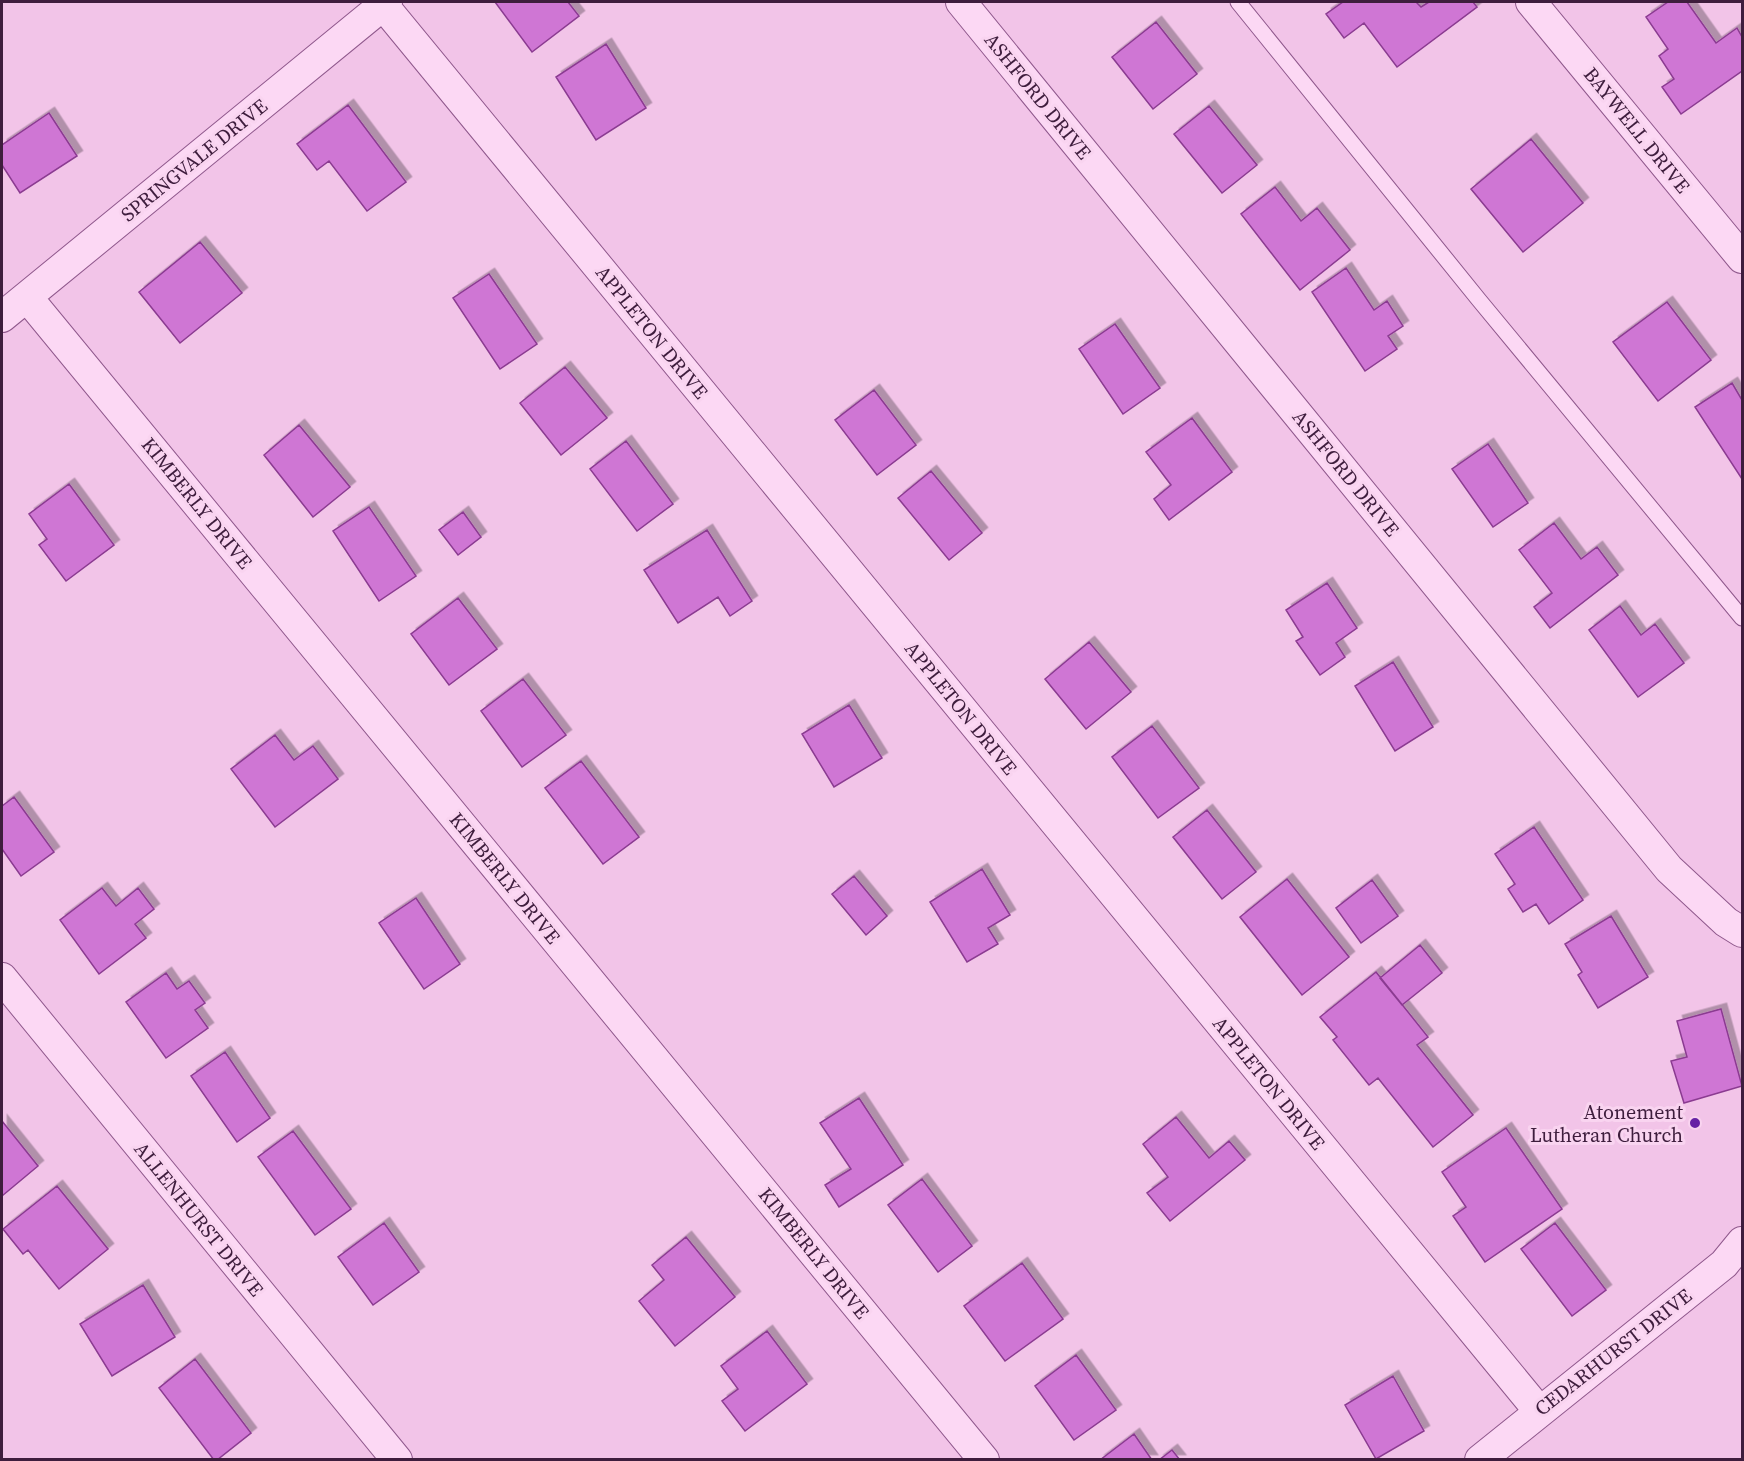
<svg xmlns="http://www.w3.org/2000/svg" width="1744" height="1461" font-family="'Source Serif 4',serif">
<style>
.building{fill:#cf76d4;stroke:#8b3b91;stroke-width:1.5;filter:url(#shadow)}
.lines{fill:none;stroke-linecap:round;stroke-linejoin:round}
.lane-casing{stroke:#8f588c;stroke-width:17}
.street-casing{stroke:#8f588c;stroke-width:32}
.lane{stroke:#fcd8f4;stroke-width:15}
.street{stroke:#fcd8f4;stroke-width:30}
.poi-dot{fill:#6722a5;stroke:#f9d4f0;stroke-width:2}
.labels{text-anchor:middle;stroke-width:6;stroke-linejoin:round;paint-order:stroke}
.street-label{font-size:20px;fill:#3e1d3d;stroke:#f9d4f0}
.poi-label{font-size:20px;fill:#3e1d3d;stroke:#f9d4f0;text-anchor:end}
</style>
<defs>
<filter id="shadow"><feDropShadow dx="5.5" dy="-5.5" stdDeviation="0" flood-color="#0004"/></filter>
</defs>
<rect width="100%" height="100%" fill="#f2c4e8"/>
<!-- building -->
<path class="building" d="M495,2H568L579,16L532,52Z
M1343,2H1416L1421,7L1429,2H1473L1477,7L1397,67L1364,23L1344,38L1326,14Z
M1668,2H1687L1716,43L1737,28L1742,37V71L1681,114L1662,87L1674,79L1659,56L1668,49L1646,17Z
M1156,22L1197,74L1153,109L1112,57Z
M606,44L646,108L596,140L556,77Z
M348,105L406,182L367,211L329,161L317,170L297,144Z
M1209,106L1257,165L1222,193L1174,134Z
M49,113L77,156L20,193L2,165V145Z
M1531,139L1583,203L1523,252L1471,189Z
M1275,187L1301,221L1317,208L1350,250L1300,290L1241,214Z
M200,242L242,293L180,343L139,292Z
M1346,268L1374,310L1387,301L1403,326L1388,336L1397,349L1365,371L1312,292Z
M489,274L537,344L500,369L453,298Z
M1667,302L1711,360L1658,401L1613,342Z
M1115,324L1160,388L1123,414L1079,349Z
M565,367L607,418L561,455L520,403Z
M1732,383L1742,400V479L1695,407Z
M874,390L916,445L877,475L835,420Z
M1192,418L1232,472L1169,520L1154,499L1171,485L1146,452Z
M299,425L350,487L313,517L264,455Z
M626,441L673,504L637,531L590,469Z
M1488,444L1528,503L1493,527L1452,469Z
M931,471L982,533L949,560L898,498Z
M69,484L114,545L66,581L39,545L47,539L29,514Z
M369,507L416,576L379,601L333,531Z
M463,512L481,537L458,555L439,530Z
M1554,523L1581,559L1597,547L1618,575L1550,628L1534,607L1552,593L1519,550Z
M707,530L752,601L730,616L718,597L678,623L644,570Z
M1327,583L1357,628L1336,643L1345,657L1320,675L1296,641L1303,637L1286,610Z
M458,598L497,649L449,685L411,634Z
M1620,606L1641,635L1655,624L1684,663L1638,697L1589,630Z
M1089,642L1131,692L1086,729L1045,679Z
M1393,662L1433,727L1395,751L1355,686Z
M523,679L566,735L522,767L481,711Z
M849,705L882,758L834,787L802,734Z
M1152,726L1199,788L1158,818L1112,757Z
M275,735L294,760L313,746L338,779L275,827L231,769Z
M581,761L639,837L603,864L545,788Z
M14,797L54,852L21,876L2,849V806Z
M1207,810L1256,872L1222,899L1173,837Z
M1534,827L1583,900L1549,924L1536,904L1523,912L1508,889L1515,884L1495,854Z
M982,869L1010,915L988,928L998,944L967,962L930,902Z
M854,876L887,916L866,935L832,894Z
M1287,879L1349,957L1302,995L1240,917Z
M1372,880L1398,916L1361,943L1336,908Z
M102,888L116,906L138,888L154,909L135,924L146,938L99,974L60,920Z
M416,898L460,964L424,989L379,923Z
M1611,916L1648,977L1598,1008L1578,975L1582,972L1565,944Z
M1420,945L1442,973L1402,1005L1380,978Z
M1376,972L1428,1037L1417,1045L1473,1115L1433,1147L1378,1078L1369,1085L1333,1040L1337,1037L1320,1017Z
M166,973L177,989L189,981L205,1003L195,1010L208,1028L166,1058L126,1002Z
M1721,1009L1742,1086L1684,1103L1671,1061L1687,1057L1677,1021Z
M225,1052L270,1118L237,1142L191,1076Z
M859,1098L903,1165L839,1207L825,1185L851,1169L820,1123Z
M1176,1117L1209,1158L1229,1141L1245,1160L1170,1221L1147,1193L1168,1177L1143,1144Z
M2,1121L38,1166L2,1196Z
M1506,1128L1562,1209L1485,1262L1453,1216L1466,1207L1442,1172Z
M293,1131L351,1209L315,1235L258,1157Z
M922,1179L972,1246L938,1272L888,1205Z
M57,1186L108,1249L59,1289L28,1250L23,1254L3,1229Z
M384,1223L419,1272L373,1305L338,1257Z
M1555,1223L1606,1290L1572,1316L1521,1249Z
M686,1237L735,1297L675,1346L639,1301L664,1280L652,1265Z
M1022,1263L1063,1319L1005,1361L964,1306Z
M143,1285L175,1337L112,1376L80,1324Z
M767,1331L807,1384L745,1431L722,1401L738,1389L721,1366Z
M1076,1355L1116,1410L1074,1440L1035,1386Z
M195,1359L251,1433L217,1460H214L159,1388Z
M1393,1376L1424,1431L1376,1459L1345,1405Z
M1134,1434L1152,1460H1100Z
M1172,1450L1180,1460H1159Z"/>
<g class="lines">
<!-- lane casing -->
<g class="lane-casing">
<path id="lane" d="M1238,2L1479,300L1742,618"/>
</g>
<!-- street casing -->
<g class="street-casing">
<path id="street" d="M961,2L1669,869L1726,922L1742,932
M1531,2L1742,258
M383,5L1539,1411
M27,297L984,1460
M2,317L387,2
M2,978L397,1460
M1480,1460L1724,1264L1742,1242"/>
</g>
<!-- lane -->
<use href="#lane" class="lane"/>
<!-- street -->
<use href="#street" class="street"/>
</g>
<!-- markers -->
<circle class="poi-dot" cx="1695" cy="1123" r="6"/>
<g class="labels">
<!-- street labels -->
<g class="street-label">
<text transform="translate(1038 96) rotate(51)" y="7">ASHFORD DRIVE</text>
<text transform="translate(1637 130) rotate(51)" y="7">BAYWELL DRIVE</text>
<text transform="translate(194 160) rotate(-39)" y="7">SPRINGVALE DRIVE</text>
<text transform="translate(652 332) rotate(51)" y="7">APPLETON DRIVE</text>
<text transform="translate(1346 473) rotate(51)" y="7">ASHFORD DRIVE</text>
<text transform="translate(197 503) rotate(51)" y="7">KIMBERLY DRIVE</text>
<text transform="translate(961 708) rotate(51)" y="7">APPLETON DRIVE</text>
<text transform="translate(505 878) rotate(51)" y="7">KIMBERLY DRIVE</text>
<text transform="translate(1269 1083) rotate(51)" y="7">APPLETON DRIVE</text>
<text transform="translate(199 1219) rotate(51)" y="7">ALLENHURST DRIVE</text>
<text transform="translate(814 1253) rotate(51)" y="7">KIMBERLY DRIVE</text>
<text transform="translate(1613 1352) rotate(-38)" y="7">CEDARHURST DRIVE</text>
</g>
<!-- poi labels -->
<g class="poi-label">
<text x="1683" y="1119">Atonement<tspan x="1683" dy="23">Lutheran Church</tspan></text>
</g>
</g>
<!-- border -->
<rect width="1744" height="1461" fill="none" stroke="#3e1d3d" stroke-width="6"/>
</svg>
